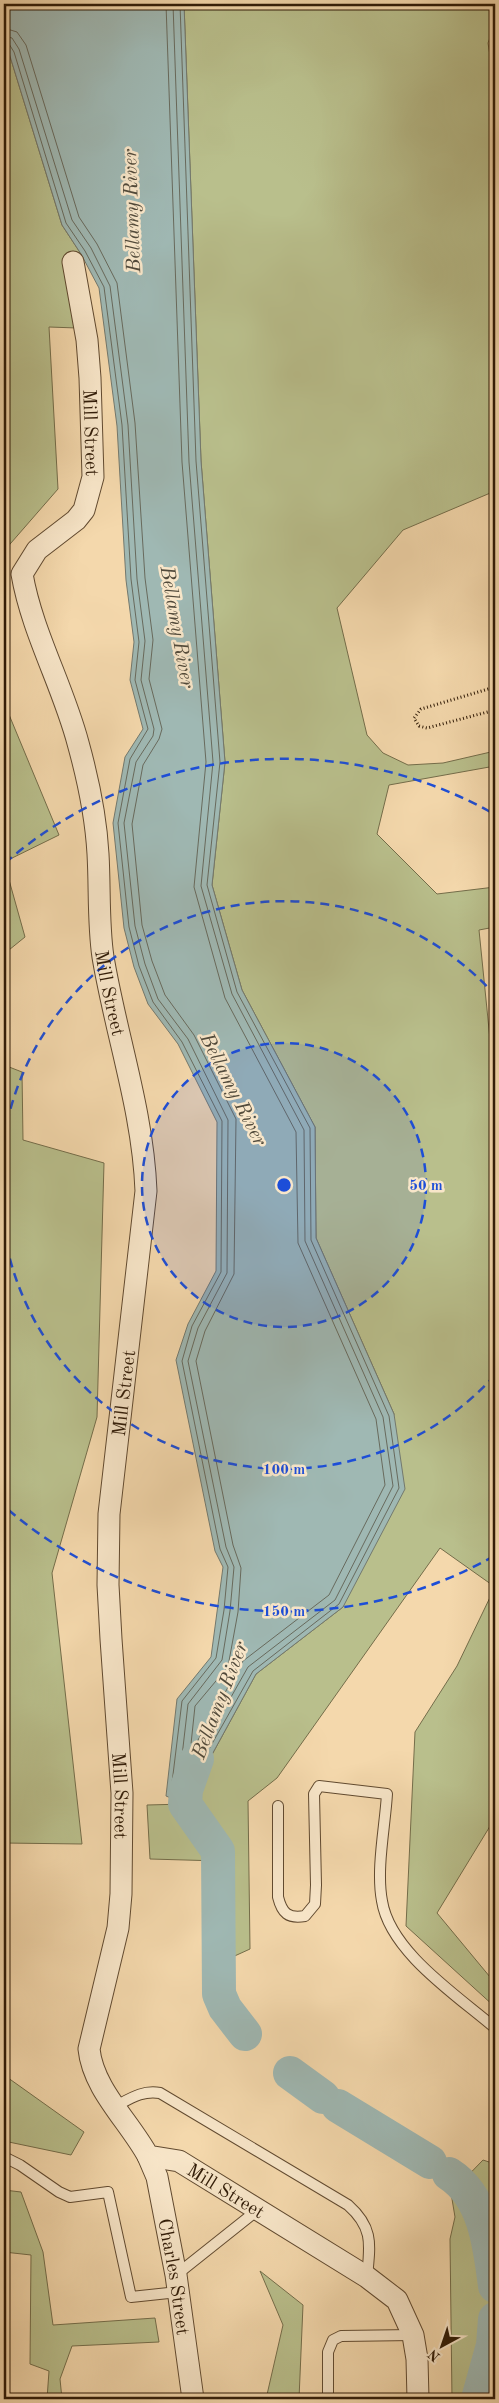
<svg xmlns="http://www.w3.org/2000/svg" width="499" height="2403" font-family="'Old Standard TT',serif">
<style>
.green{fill:#b9bf8c;stroke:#746d4a}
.water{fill:#9fb8b3;stroke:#73796e}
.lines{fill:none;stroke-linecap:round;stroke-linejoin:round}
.shore{stroke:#686a5d;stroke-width:1}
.river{stroke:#9fb8b3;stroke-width:34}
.service-casing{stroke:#614a30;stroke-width:12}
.minor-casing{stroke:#614a30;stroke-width:23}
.path{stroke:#301b07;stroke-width:3;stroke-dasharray:1 2.5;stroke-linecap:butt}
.service{stroke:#f8e6c9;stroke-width:10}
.minor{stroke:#f8e6c9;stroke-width:21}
.ring{fill:none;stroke:#1d4ed8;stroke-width:2.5;stroke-dasharray:9 6}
.labels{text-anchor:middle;stroke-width:5;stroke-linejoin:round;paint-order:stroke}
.street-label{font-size:19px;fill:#301b07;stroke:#f8e6c9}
.water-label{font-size:20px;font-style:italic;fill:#514a3b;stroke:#f8e6c9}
.centre{fill:#1d4ed8;stroke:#f8e6c9;stroke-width:2.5}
.ring-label{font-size:15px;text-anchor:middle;font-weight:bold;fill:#1d4ed8;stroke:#f8e6c9;stroke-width:5;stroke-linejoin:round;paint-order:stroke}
</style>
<rect width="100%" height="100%" fill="#f4d8ac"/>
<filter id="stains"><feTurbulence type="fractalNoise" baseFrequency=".004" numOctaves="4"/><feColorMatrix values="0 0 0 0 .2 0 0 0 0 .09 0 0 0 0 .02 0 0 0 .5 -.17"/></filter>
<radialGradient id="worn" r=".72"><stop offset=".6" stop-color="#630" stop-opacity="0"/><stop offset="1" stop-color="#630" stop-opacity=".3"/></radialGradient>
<!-- green -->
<path class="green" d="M184,4H495V25L488,43L495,87V491L403,530L337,608L367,735L383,753L408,765L443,763L495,751V766L389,785L377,834L437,894L495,887V927L479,930L495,1089V1818L437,1913L495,1983V2007L406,1926L415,1732L457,1666L495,1587L440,1548L277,1778L248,1801L250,1949L217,1964L220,1861L150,1859L147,1805L185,1804L256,1674L343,1607L394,1414L316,1238L315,1127L242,990L212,885L225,762L201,461Z
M4,43L9,53L62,225L81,254H67L77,328L49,327L58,489L4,551Z
M4,558L7,604L5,705L59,835L4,862L25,937L4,954Z
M4,1065L22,1072L23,1140L104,1163L97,1417L52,1573L82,1844L4,1843Z
M4,2075L84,2132L71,2155L4,2141Z
M483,2160L495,2164V2399H452L450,2239L455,2217L451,2193Z
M4,2190L21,2192L43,2252L53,2325L155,2318L159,2342L72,2346L60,2379L62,2399H47L49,2371L30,2364L31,2255L4,2252Z
M260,2271L303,2305L299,2399H266L283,2325Z"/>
<!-- water -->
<path class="water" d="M4,4H184L201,461L225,762L212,885L242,990L315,1127L316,1238L394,1414L405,1489L343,1607L256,1674L185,1804L166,1796L177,1699L211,1657L223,1567L215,1551L176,1360L188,1324L216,1271L217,1122L178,1044L148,1004L134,967L124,928L113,823L125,757L143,729L130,680L134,642L126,580L117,426L99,288L81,254L62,225L9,53L4,43Z"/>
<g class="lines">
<!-- shore -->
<path class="shore" d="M4,28L17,32L26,45L79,217L97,244L117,283L135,423L145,578L153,640L149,679L162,729L159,739L143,765L132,824L142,925L152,961L165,995L194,1035L236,1119L234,1274L205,1331L196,1361L233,1545L241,1568L238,1612L229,1661L226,1669L195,1706L191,1744L194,1747L243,1661L329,1595L385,1485L376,1419L298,1243L296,1132L225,998L194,887L206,762L182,462L166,4
M4,36L12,38L19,49L72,220L91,248L110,286L128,425L137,579L145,641L141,680L154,729L153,736L136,762L124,823L135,926L145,964L158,999L188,1039L228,1120L227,1273L198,1328L188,1361L226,1547L234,1567L230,1611L222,1660L188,1704L179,1782L182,1784L248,1667L335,1600L393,1486L383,1417L305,1241L304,1130L232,994L201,886L213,762L189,462L173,4
M4,42L9,44L14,52L66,223L85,251L104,287L122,425L131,579L139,642L135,680L148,729L130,759L118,823L129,927L139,966L153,1002L182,1042L222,1121L221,1272L192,1326L182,1361L220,1549L228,1567L224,1610L216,1658L182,1701L171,1791L182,1797L253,1671L339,1604L399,1488L389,1416L311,1240L310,1128L237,992L207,885L220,762L196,461L180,4"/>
<!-- river -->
<path class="river" d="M197,1759L186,1790L185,1804L218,1851L219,1994L225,2008L245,2034
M290,2073L323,2097
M338,2106L430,2162
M449,2174C485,2197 490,2247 495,2286
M478,2399L493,2345L495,2319"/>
<!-- service casing -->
<g class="service-casing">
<path id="service" d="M278,1806V1897C282,1913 288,1919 305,1916L315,1904L316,1885L314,1794L319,1786L387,1794C385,1827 376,1869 382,1901C390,1952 458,1996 495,2028
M116,2106C131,2098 143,2090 160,2093L348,2205C374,2228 370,2245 367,2277
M4,2157L20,2165L59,2192L70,2197L108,2192L131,2297L178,2292
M176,2275L259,2209
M328,2399V2352L333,2340L341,2336L413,2335"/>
</g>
<!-- minor casing -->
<g class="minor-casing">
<g id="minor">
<path id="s1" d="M73,262L87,340L90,378L93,477L84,510L76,520L37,550L22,574C32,632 63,686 78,743C88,779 96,817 98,854C100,888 98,924 103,957C116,1035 143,1111 146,1191L109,1514L108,1585L111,1639L122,1793L121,1894L118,1928L89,2049C93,2089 129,2121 148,2156L179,2161L367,2277L397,2300L413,2335L417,2359L418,2399"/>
<path id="s2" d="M148,2156L157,2177L176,2275L193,2399"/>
</g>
</g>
<!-- path -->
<path class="path" d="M495,687L421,709L414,718L419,726L427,728L495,710"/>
<!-- service -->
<use href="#service" class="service"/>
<!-- minor -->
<use href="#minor" class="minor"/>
</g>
<!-- distance rings -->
<circle cx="284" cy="1185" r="142" fill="#1d4ed8" fill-opacity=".12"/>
<g class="ring">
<circle cx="284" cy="1185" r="142"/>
<path d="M495 1375A284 284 0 0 1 4 1232M4 1138A284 284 0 0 1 495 995"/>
<path d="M494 1556A426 426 0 0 1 5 1507M5 863A426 426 0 0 1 494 814"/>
</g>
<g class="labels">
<!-- street labels -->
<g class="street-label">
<text dy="7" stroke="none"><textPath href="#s1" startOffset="172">Mill Street</textPath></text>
<text dy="7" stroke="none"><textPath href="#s1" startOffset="772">Mill Street</textPath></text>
<text transform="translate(123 1393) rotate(-83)" y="7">Mill Street</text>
<text dy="7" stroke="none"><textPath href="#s1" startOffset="1581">Mill Street</textPath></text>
<text dy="7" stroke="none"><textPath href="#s1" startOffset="2048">Mill Street</textPath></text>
<text dy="7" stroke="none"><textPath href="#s2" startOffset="124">Charles Street</textPath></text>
</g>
<!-- water labels -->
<g class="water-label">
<text transform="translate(131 211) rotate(-92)" y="7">Bellamy River</text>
<text transform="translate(178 627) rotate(80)" y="7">Bellamy River</text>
<text transform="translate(234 1089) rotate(63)" y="7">Bellamy River</text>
<text transform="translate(219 1700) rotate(-69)" y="7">Bellamy River</text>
</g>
</g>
<circle cx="284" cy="1185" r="8" class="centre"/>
<g class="ring-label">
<text x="426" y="1190">50 m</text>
<text x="284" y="1474">100 m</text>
<text x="284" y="1616">150 m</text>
</g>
<!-- margin -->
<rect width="499" height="2403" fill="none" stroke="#f4d8ac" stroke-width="20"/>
<rect x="5" y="5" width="489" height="2393" fill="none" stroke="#301b07" stroke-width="2.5"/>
<rect x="10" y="10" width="479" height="2383" fill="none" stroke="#301b07"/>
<!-- north arrow -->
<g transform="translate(442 2346) rotate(220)" stroke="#f8e6c9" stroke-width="4" paint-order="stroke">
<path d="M0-4L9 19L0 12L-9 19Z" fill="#301b07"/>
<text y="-8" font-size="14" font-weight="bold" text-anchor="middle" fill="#301b07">N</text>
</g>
<rect width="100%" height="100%" filter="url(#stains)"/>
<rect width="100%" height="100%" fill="url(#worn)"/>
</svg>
